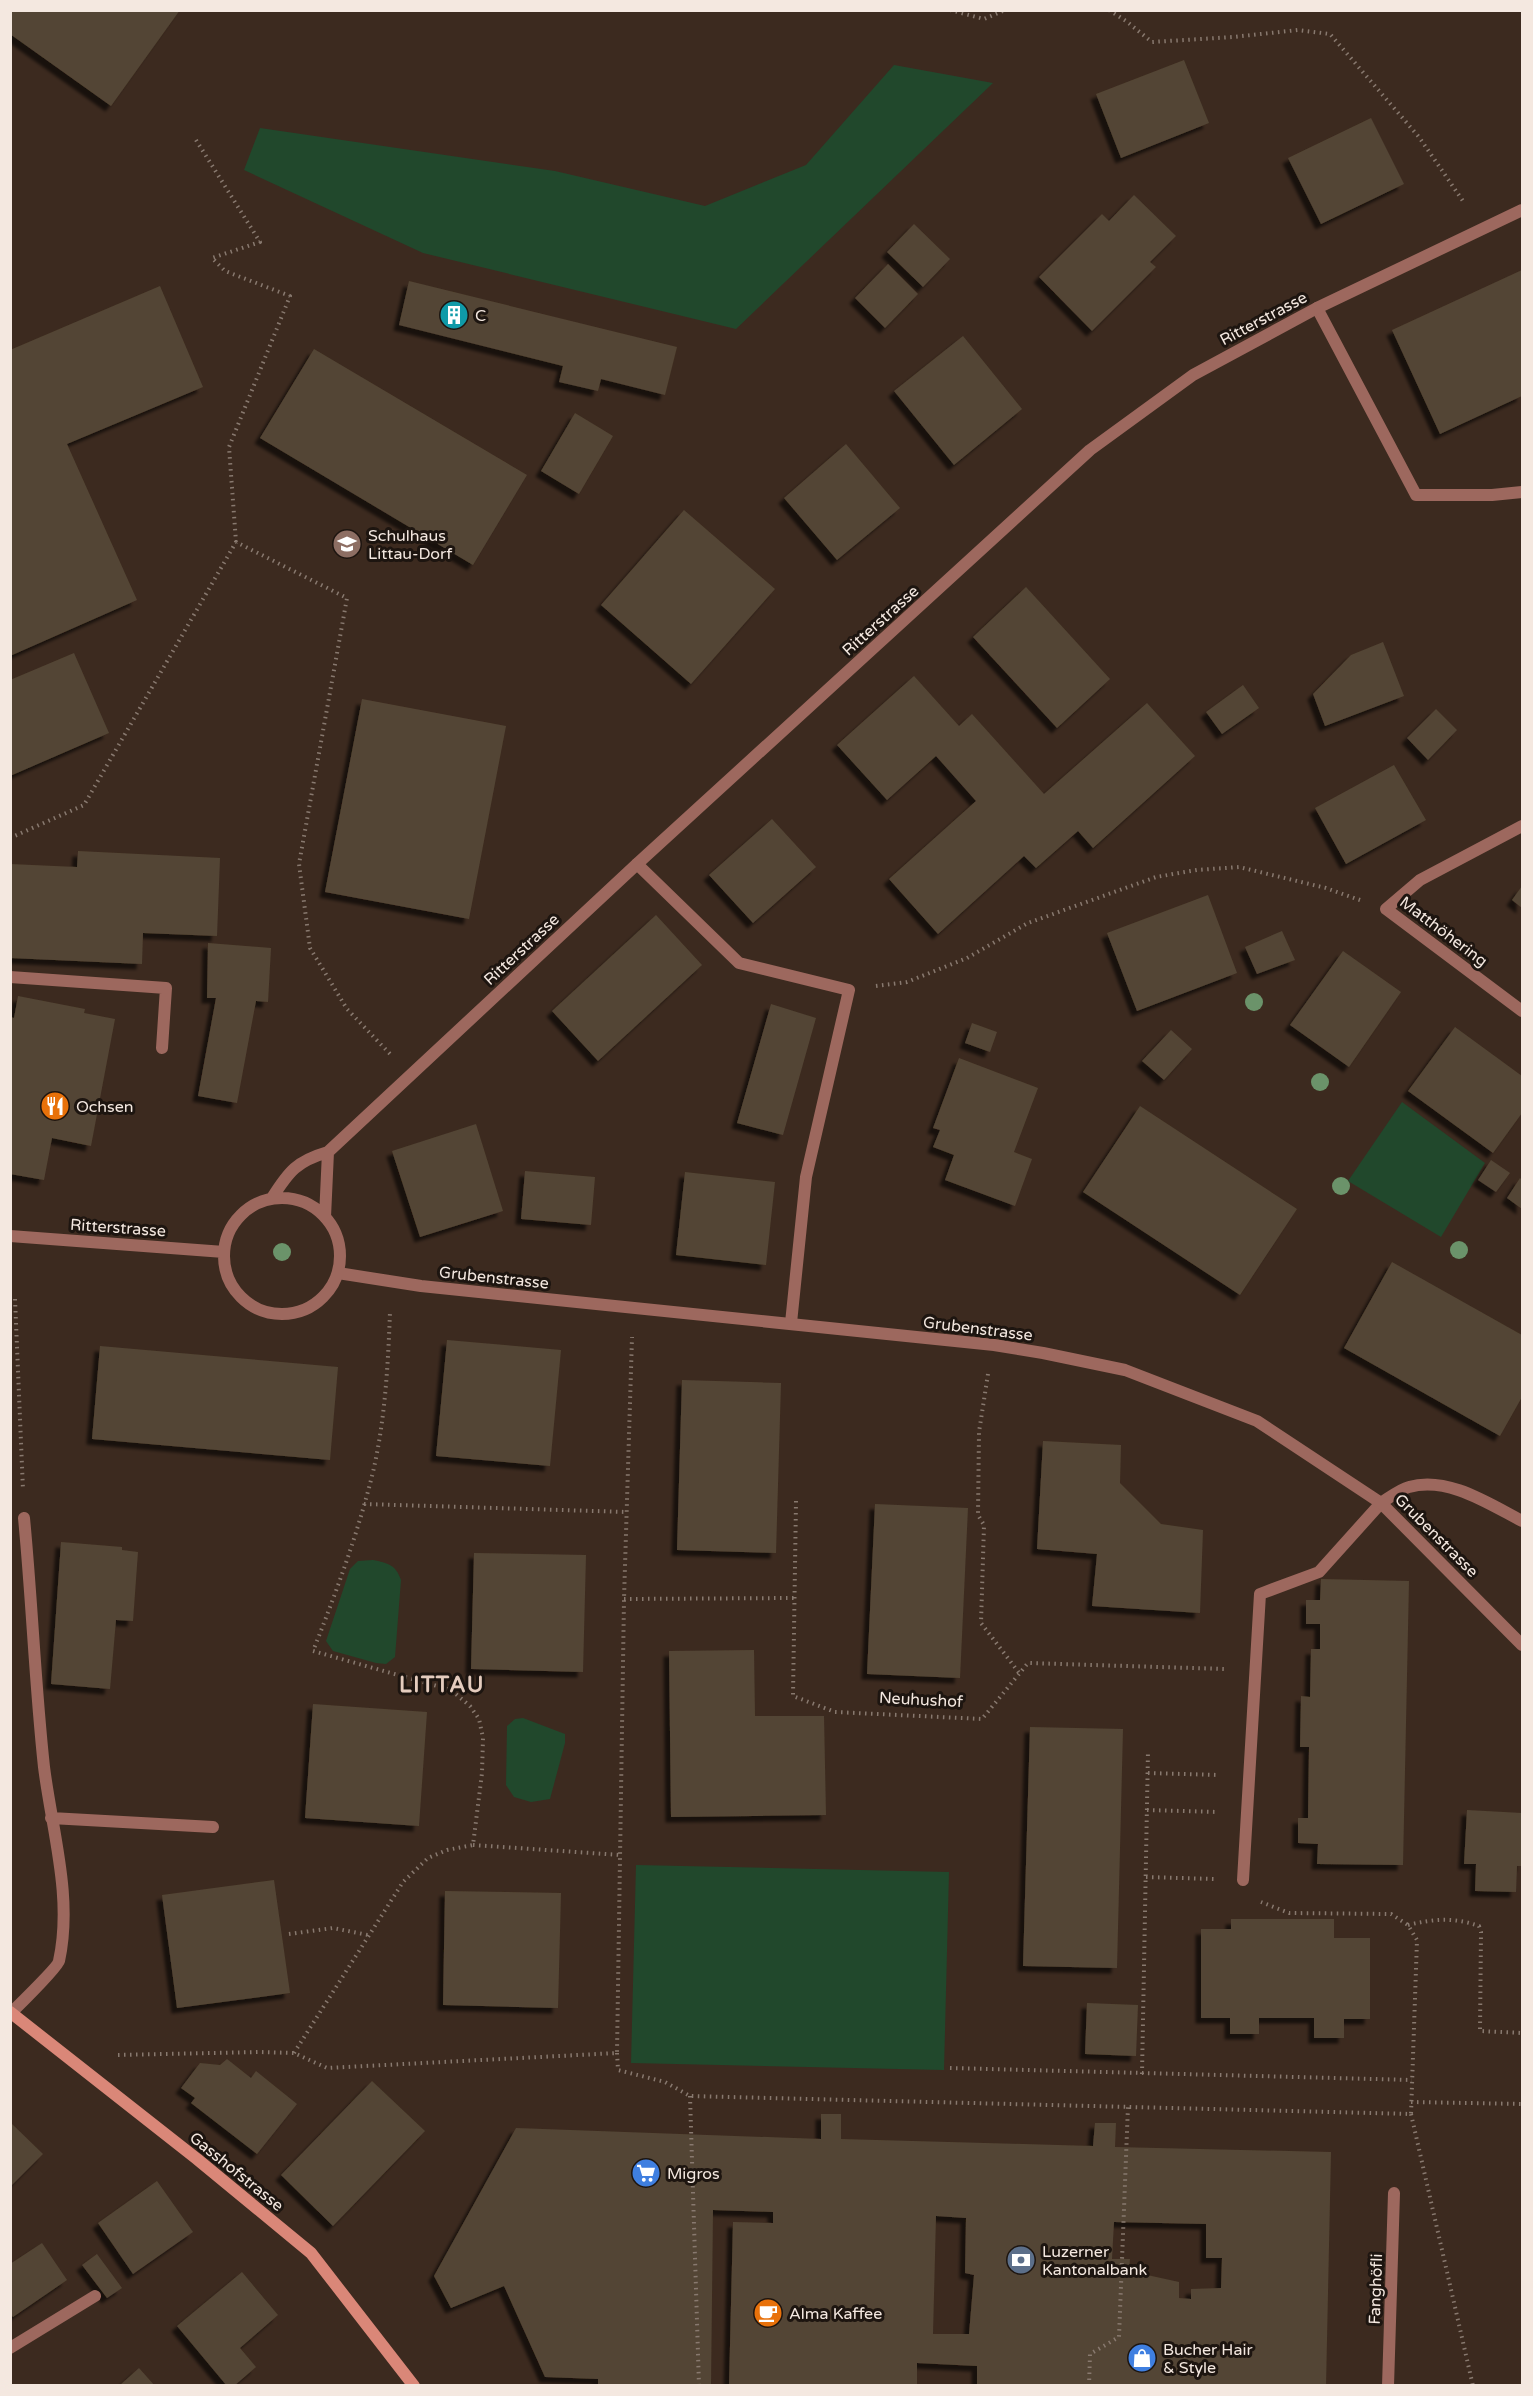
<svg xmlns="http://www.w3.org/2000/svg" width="1533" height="2396" font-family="'Varela Round',sans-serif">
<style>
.green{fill:#21482c}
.building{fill:#534534;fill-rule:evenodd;filter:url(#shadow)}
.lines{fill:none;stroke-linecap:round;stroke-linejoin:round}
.path{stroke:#88796f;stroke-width:4;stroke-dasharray:1.5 4.5;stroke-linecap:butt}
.lane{stroke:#9d685e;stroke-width:12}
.street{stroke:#9d685e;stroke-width:12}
.secondary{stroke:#da8778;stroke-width:12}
.tree{fill:#6b936a}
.labels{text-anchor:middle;stroke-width:6;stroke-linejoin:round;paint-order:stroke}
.poi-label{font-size:16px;fill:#f4e8e0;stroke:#1d1510;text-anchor:start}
.street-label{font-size:16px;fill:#f4e8e0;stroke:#1d1510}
.district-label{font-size:22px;font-weight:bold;letter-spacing:1.5px;fill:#e4ccbe;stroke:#1d1510}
</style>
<defs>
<filter id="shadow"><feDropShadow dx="-5.5" dy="5.5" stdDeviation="1.5" flood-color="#0009"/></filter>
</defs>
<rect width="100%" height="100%" fill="#3c2a1f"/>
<!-- green -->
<path class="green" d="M894,65L993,83L736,329L423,253L244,170L260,128L555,171L705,206L806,165Z
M1402,1102L1485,1163L1441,1237L1348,1181Z
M373,1560C388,1563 396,1565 401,1580L395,1657L386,1664L376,1663L333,1651L326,1641L350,1569L358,1561Z
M523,1718L565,1734V1743L550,1799L531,1802L514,1797L506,1785L507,1726L515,1719Z
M636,1865L949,1872L944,2070L631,2063Z"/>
<!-- building -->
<path class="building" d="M10,10H180L111,106L10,34Z
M1184,60L1209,123L1121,158L1096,94Z
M1371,118L1404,184L1321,224L1288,158Z
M1134,195L1176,236L1150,262L1156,267L1092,331L1039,277L1102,214L1109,221Z
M914,224L950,259L923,287L887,252Z
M888,264L918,294L885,328L855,298Z
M1522,270V396L1440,434L1392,330Z
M409,281L677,347L665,395L601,379L598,391L559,382L563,366L399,325Z
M160,286L203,387L67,444L137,600L10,656V350Z
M963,336L1022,409L954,465L894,391Z
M314,349L527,475L473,565L260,438Z
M575,413L613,436L579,494L541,471Z
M846,444L900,508L837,560L784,498Z
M684,510L775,589L691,684L601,605Z
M1026,587L1110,679L1057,728L973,637Z
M1383,642L1404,696L1325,726L1313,694L1351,655Z
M74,653L109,733L10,776V680Z
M914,676L959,726L972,714L1044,794L1147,703L1195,756L1093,848L1078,831L1036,868L1024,856L938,934L889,879L976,801L936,756L887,800L837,745Z
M1243,685L1259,708L1222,734L1206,712Z
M362,699L506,726L469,919L325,892Z
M1436,709L1457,730L1428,760L1407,738Z
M1394,765L1426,820L1346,864L1315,808Z
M772,819L816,867L753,923L709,875Z
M78,851L220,858L217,936L143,933L142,964L10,958V864L77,867Z
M1522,886V908L1512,900Z
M1208,895L1237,973L1137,1011L1107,933Z
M656,915L702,965L598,1061L552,1011Z
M1282,931L1295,960L1257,974L1245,947Z
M208,943L271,948L268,1002L256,1001L237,1103L198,1096L216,998H207Z
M1343,951L1401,992L1349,1067L1290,1025Z
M18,996L85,1009L84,1013L115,1019L91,1146L52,1138L44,1180L10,1174V1017L14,1018Z
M771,1004L816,1018L783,1135L737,1123Z
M972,1023L997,1032L990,1052L965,1043Z
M1455,1027L1522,1076V1113L1493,1153L1408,1091Z
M1171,1030L1192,1049L1164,1080L1142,1061Z
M959,1058L1038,1088L1014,1152L1032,1159L1015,1206L945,1180L954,1155L933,1147L940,1130L933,1128Z
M1140,1106L1297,1209L1240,1295L1083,1192Z
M476,1124L503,1211L420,1237L392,1151Z
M1491,1160L1510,1173L1496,1192L1478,1180Z
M525,1171L595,1177L591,1225L521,1219Z
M685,1172L775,1182L766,1265L676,1255Z
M1520,1178L1522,1180V1209L1507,1198Z
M1392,1262L1522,1335V1397L1500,1436L1344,1348Z
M447,1340L561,1350L550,1466L436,1456Z
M100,1346L338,1367L330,1460L92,1439Z
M682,1380L781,1383L776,1553L677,1550Z
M1043,1441L1121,1445L1120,1483L1161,1524L1203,1530L1200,1613L1092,1606L1097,1554L1037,1549Z
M875,1504L968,1508L960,1678L867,1674Z
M61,1542L122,1547V1550L138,1552L133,1621L116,1620L110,1689L51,1684Z
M474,1553L586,1555L583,1672L471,1669Z
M1321,1579L1409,1581L1403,1865L1317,1864L1318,1844L1298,1843V1818H1308L1309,1747H1300L1301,1696L1310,1697L1311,1649H1320V1624H1306V1600H1320Z
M754,1650L755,1716H824L826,1815L671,1817L669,1651Z
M313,1704L427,1712L419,1826L305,1818Z
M1030,1727L1123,1729L1117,1968L1023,1966Z
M1467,1810L1522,1813V1866H1517L1516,1892L1475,1891L1476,1864H1464Z
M274,1880L290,1993L177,2008L162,1895Z
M445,1891L561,1893L558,2008L443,2005Z
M1231,1919H1334V1938H1370V2019H1344V2038H1314V2018H1259V2034H1230V2018H1201V1929H1231Z
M1087,2003L1138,2005L1136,2056L1085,2054Z
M227,2059L251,2078L256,2071L297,2104L257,2154L191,2103L195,2098L181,2088L200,2063L220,2065Z
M372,2081L425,2131L333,2226L281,2175Z
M821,2114H841V2139L1093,2146L1095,2123H1116L1115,2147L1331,2152L1326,2386H977V2366L917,2363V2386H729L733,2222L773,2223V2212L713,2210L711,2386H598V2379L545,2377L504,2286L451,2308L434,2276L516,2128L821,2139ZM936,2216L966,2218L965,2273L974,2275L969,2334H933ZM1114,2222L1206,2224V2258H1222L1221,2288L1191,2289V2299L1179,2298V2282L1129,2271L1130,2259H1112Z
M10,2122L43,2154L10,2187Z
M157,2181L193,2232L133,2274L98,2223Z
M42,2243L67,2280L13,2317L10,2313V2264Z
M97,2254L122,2288L107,2298L82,2265Z
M242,2272L278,2315L240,2348L256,2367L234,2386H227L177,2326Z
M139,2368L155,2386H119Z"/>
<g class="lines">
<!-- path -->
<path class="path" d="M950,10L984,19L1005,10
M1109,10L1126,21L1152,42L1233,37L1298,30L1330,34L1419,137L1465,204
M196,140L260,242L212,258L225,271L290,296L229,447L236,542
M10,838L84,805L236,542L347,598L299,864L310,948L347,1009L391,1055
M876,986L907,982L967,958L1028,923L1156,877L1197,870L1239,867L1326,888L1360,900
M15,1299L23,1490
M988,1374L979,1432L978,1515L984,1525L981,1623L1020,1674
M796,1501L793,1696L835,1712L982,1719L1028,1663L1225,1669
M364,1504L627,1512
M624,1599L794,1598
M1148,1773L1219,1775
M1147,1810L1218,1812
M473,1845L620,1855
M1146,1877L1214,1879
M1408,1925C1433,1919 1454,1917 1479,1926L1481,1932L1480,2031L1522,2033
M289,1934L333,1928L368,1935
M294,2053L403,1882L428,1858L447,1850L473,1845L482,1773L483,1738L479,1719L470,1706L451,1690L313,1651C336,1593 358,1533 373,1472C385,1420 388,1366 390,1312
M617,2053L618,2070L665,2082L690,2096L1411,2114L1417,1940L1408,1925L1391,1914L1289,1913L1261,1902
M118,2055L258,2052L294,2053L327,2068L617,2053L624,1599L632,1337
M950,2068L1412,2080
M1142,2074L1148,1751
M690,2096L699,2386
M1411,2102L1522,2104
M1411,2114L1473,2386
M1089,2386L1090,2354L1119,2337L1128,2106"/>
<!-- lane -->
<path class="lane" d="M1317,308L1416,495H1492L1522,492
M637,864L739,963L849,990L806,1177L791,1323
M10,977L166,988L162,1048
M51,1818L213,1827
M1243,1880L1260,1594L1319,1572L1381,1503
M10,2014C18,2006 58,1967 59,1961C73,1897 52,1831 44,1767C35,1684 32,1601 24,1518
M10,2348L95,2296"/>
<!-- street -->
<path class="street" d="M1522,826L1420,880L1386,909L1522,1011
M224 1256a58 58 0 1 1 116 0a58 58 0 1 1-116 0Z
M272,1198C289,1171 297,1161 328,1152L637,864L1090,450L1193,375L1317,308L1522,210
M325,1217L328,1152
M10,1236L224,1252
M338,1273L421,1286L994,1345L1043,1353L1125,1370L1257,1421L1381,1503L1522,1645
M1381,1503C1389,1498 1400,1489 1409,1487C1448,1476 1489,1504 1522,1521
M1388,2386L1394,2193"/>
<!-- secondary -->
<path class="secondary" d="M10,2012L197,2159L311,2253L414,2386"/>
</g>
<!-- trees -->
<g class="tree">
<circle cx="1254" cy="1002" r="9"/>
<circle cx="1320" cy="1082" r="9"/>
<circle cx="1341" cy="1186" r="9"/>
<circle cx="1459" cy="1250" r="9"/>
<circle cx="282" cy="1252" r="9"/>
</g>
<!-- icons -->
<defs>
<g id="building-disc" transform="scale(1.5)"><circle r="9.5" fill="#0f9aa8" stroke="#1d1510"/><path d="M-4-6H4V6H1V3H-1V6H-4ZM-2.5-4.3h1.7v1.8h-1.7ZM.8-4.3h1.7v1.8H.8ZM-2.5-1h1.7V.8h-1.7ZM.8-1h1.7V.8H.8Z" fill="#fff"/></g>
<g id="school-disc" transform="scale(1.5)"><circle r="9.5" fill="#8d6e63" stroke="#1d1510"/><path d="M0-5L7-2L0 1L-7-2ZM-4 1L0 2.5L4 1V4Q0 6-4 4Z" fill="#fff"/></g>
<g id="restaurant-disc" transform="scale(1.5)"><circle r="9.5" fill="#e8710a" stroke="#1d1510"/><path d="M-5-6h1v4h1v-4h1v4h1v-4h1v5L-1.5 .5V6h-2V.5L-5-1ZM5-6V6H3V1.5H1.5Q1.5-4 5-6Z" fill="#fff"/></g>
<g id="supermarket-disc" transform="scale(1.5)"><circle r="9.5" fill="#3f7fe0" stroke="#1d1510"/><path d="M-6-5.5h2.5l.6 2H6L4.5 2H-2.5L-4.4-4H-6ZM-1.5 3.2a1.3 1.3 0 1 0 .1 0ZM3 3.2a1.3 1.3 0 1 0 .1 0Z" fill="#fff"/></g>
<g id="bank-disc" transform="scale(1.5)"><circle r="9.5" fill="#5c6f8a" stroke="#1d1510"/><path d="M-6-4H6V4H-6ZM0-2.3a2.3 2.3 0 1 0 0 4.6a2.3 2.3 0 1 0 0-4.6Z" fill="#fff"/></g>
<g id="cafe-disc" transform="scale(1.5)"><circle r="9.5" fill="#e8710a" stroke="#1d1510"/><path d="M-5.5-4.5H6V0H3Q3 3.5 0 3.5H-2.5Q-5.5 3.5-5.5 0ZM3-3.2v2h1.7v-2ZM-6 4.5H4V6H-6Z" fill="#fff"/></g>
<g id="shop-disc" transform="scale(1.5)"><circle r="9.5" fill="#3f7fe0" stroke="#1d1510"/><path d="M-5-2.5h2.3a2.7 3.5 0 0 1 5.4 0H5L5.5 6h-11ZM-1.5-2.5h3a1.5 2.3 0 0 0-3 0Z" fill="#fff"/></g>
</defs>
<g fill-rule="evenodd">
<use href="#building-disc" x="454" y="315"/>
<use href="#school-disc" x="347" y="544"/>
<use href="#restaurant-disc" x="55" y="1106"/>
<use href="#supermarket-disc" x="646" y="2173"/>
<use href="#bank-disc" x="1021" y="2260"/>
<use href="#cafe-disc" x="768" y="2313"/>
<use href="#shop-disc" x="1142" y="2358"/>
</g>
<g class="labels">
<!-- poi labels -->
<g class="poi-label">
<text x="475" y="321">C</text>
<text x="368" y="541">Schulhaus<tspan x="368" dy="18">Littau-Dorf</tspan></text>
<text x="76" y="1112">Ochsen</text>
<text x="667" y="2179">Migros</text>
<text x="1042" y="2257">Luzerner<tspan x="1042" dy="18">Kantonalbank</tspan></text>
<text x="789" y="2319">Alma Kaffee</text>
<text x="1163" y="2355">Bucher Hair<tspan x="1163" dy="18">&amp; Style</tspan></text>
</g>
<!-- street labels -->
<g class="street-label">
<text transform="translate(1263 318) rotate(-28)" y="6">Ritterstrasse</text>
<text transform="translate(880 620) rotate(-42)" y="6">Ritterstrasse</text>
<text transform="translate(1444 931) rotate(37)" y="6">Matthöhering</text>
<text transform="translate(521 949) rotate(-43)" y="6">Ritterstrasse</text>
<text transform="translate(118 1227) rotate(4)" y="6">Ritterstrasse</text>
<text transform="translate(494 1277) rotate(6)" y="6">Grubenstrasse</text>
<text transform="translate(978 1328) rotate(7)" y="6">Grubenstrasse</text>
<text transform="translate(1437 1535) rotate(45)" y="6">Grubenstrasse</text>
<text transform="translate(921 1699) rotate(3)" y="6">Neuhushof</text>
<text transform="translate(237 2171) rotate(39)" y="6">Gasshofstrasse</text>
<text transform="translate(1375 2289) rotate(-88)" y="6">Fanghöfli</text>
</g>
<!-- district labels -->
<g class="district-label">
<text x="442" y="1692">LITTAU</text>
</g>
</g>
<!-- border -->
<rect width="1533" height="2396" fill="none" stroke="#f4e8e0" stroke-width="24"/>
</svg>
